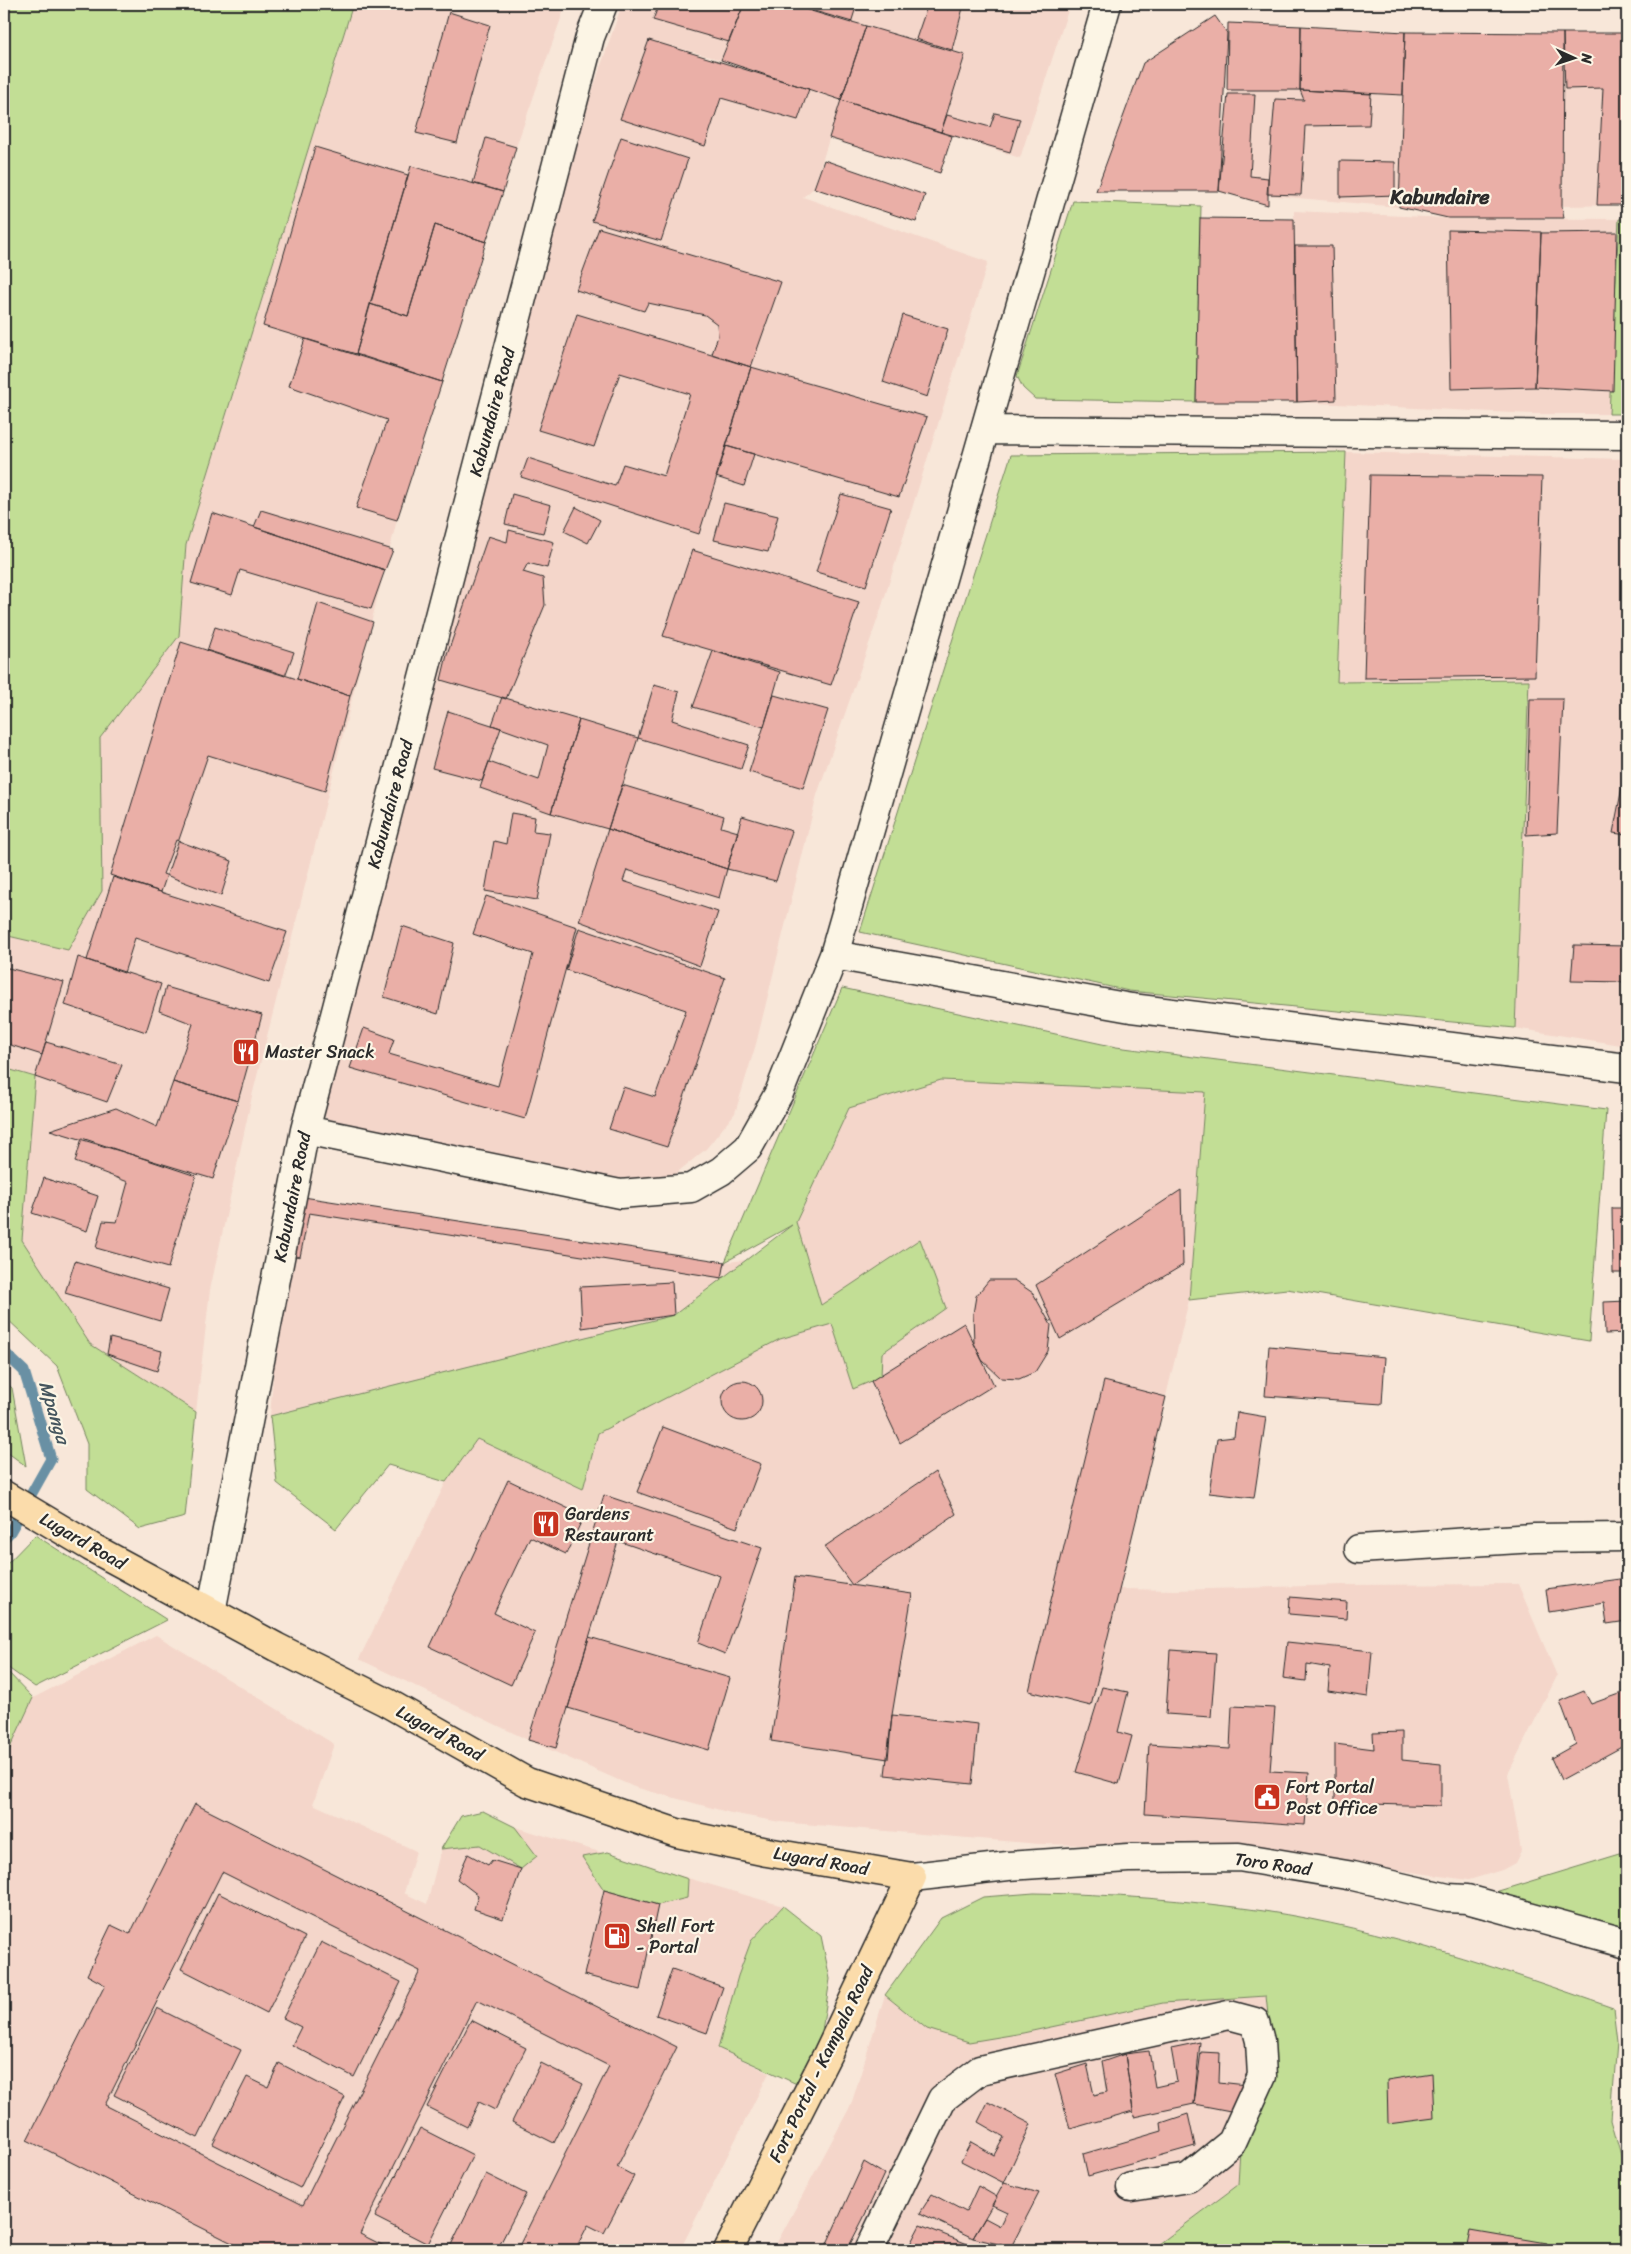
<svg xmlns="http://www.w3.org/2000/svg" width="1631" height="2254" font-family="Sriracha,sans-serif">
<style>
.built{fill:#f4d6ca}
.green{fill:#c2de95;stroke:#768460}
.lines{fill:none;stroke-linecap:round;stroke-linejoin:round}
.stream{stroke:#6990a4;stroke-width:11}
.building{fill:#eaafa7;stroke:#2b2b2b;fill-rule:evenodd}
.street-casing{stroke:#2b2b2b;stroke-width:31}
.secondary-casing{stroke:#2b2b2b;stroke-width:31}
.highway-casing{stroke:#2b2b2b;stroke-width:31}
.street{stroke:#fcf5e5;stroke-width:28}
.secondary{stroke:#fcf5e5;stroke-width:28}
.highway{stroke:#fbdcab;stroke-width:28}
.labels{text-anchor:middle;stroke-width:4.5;stroke-linejoin:round;paint-order:stroke}
.street-label{font-size:18px;fill:#2b2b2b;stroke:#fcf5e5}
.poi-label{font-size:18px;fill:#2b2b2b;stroke:#fcf5e5;text-anchor:start}
.water-label{font-size:19px;font-style:italic;fill:#45555e;stroke:#fcf5e5}
.quarter-label{font-size:20px;font-weight:bold;fill:#2b2b2b;stroke:#fcf5e5}
</style>
<rect width="100%" height="100%" fill="#f8e7d9"/>
<filter id="ink" filterUnits="userSpaceOnUse"><feTurbulence type="fractalNoise" baseFrequency=".02" numOctaves="2"/><feDisplacementMap in="SourceGraphic" scale="10" xChannelSelector="R" yChannelSelector="G"/><feConvolveMatrix kernelMatrix="1 2 1 2 8 2 1 2 1" color-interpolation-filters="sRGB"/></filter>
<g filter="url(#ink)">
<!-- built -->
<path class="built" d="M353,4H566L516,147L397,520L252,1096L210,1290L196,1412L90,1344L22,1240L35,1077L4,1068V935L68,950L102,891L100,738L179,636L186,545Z
M622,4H744L721,60L664,44L841,100L814,188L803,197L988,262L881,609L817,795L756,1044L735,1113L706,1149L669,1179L628,1182L328,1119L309,1102L581,124Z
M792,4H1070L1020,158L941,132L964,55Z
M1228,23L1405,32L1399,207L1219,191L1228,95Z
M1563,33H1627V205L1562,206Z
M1294,211L1448,218L1619,219L1609,414H1532L1297,402Z
M1346,452L1627,459V1046L1515,1028L1529,680L1337,682Z
M941,1080L1205,1091L1189,1300L1120,1589L1176,1590L1343,1585L1518,1584L1557,1676L1508,1774L1521,1851L1515,1863L1502,1870L1469,1880L1238,1848L1039,1844L780,1822L731,1813L634,1787L528,1740L359,1659L446,1482L476,1439L583,1489L598,1433L780,1339L832,1324L853,1389L882,1353L946,1308L920,1239L821,1306L796,1222L849,1108Z
M297,1196L725,1262L746,1260L674,1315L270,1416L283,1253Z
M156,1635L334,1744L313,1804L416,1851L404,1893L427,1904L441,1849L461,1816L483,1811L515,1827L783,1906L751,1941L718,2048L769,2073L680,2250H4V1761L33,1698Z
M885,1995L927,2029L1023,2033L1163,2003L1266,1996L1270,2034L1240,2149L1238,2185L1151,2250H773L851,2105Z"/>
<!-- green -->
<path class="green" d="M4,4H353L186,545L179,636L100,738L102,891L68,950L4,935Z
M1073,201L1201,206L1196,402L1035,399L1023,388L1017,376Z
M1619,219H1627V414H1609Z
M1346,452L1337,682L1529,680L1515,1028L1129,991L860,932L1011,455Z
M842,988L1116,1047L1606,1110L1589,1341L1287,1289L1189,1300L1205,1092L941,1080L849,1108L796,1222L821,1305L920,1239L946,1308L882,1353L881,1377L853,1389L832,1324L780,1339L598,1433L583,1489L477,1439L446,1482L388,1465L336,1529L277,1483L270,1416L674,1315L792,1225L725,1262Z
M4,1068L35,1077L22,1240L90,1344L196,1412L185,1517L140,1529L87,1489V1444L57,1366L4,1316Z
M4,1380L12,1388L26,1466L4,1450Z
M35,1535L167,1620L35,1687L4,1665V1567Z
M4,1668L33,1698L4,1761Z
M483,1811L515,1827L537,1856L521,1869L480,1845L441,1849L461,1816Z
M608,1852L688,1879L687,1898L658,1905L604,1890L582,1857Z
M1620,1854H1627V1953L1472,1916L1492,1893Z
M1034,1893C1111,1894 1187,1900 1264,1911C1383,1929 1499,1968 1613,2008L1617,2041L1611,2119L1627,2177V2250H1151L1238,2185L1240,2149L1270,2034L1266,1996L1163,2003L1023,2033L969,2042L927,2029L885,1995L941,1918L983,1897Z
M783,1906L821,1936L830,1979L822,2031L799,2085L718,2048L738,1976L751,1941Z"/>
<g class="lines">
<!-- stream -->
<path class="stream" d="M4,1352L24,1371L51,1459L10,1532L4,1538"/>
</g>
<!-- building -->
<path class="building" d="M659,4H744L729,42L653,20Z
M744,4H790L866,26L841,100L721,60Z
M788,4H857L851,23Z
M928,4H964L952,50L916,39Z
M449,12L490,25L457,143L416,133Z
M1215,16L1227,33L1219,191H1096L1143,63Z
M1228,23L1301,26L1300,90H1227Z
M866,26L965,55L941,132L841,100Z
M1301,26L1405,32L1403,95L1300,90Z
M1405,32L1563,33L1562,206L1564,218H1448L1399,207Z
M1563,33H1627V163L1624,205H1597L1603,88L1565,89Z
M649,40L809,89L798,120L721,98L705,146L620,119Z
M1300,90L1371,94L1369,125L1305,126L1301,195L1267,194L1275,99L1304,100Z
M1228,94H1255L1250,176L1268,178V205L1219,191Z
M841,100L952,136L940,173L829,138Z
M995,113L1020,119L1010,152L941,132L947,115L990,127Z
M621,137L688,159L661,241L592,221Z
M486,138L516,147L503,192L473,183Z
M315,147L408,175L356,354L263,326Z
M824,160L925,195L916,222L814,188Z
M1340,161L1395,162V195L1340,197Z
M411,166L503,192L486,242L435,225L408,316L370,304Z
M1200,218L1294,219L1297,402H1196Z
M435,225L486,242L442,382L356,354L370,304L408,316Z
M599,228L781,282L751,367L712,354L718,336L717,324L705,315L648,303L644,311L576,290Z
M1448,230L1541,232L1535,387L1451,389Z
M1617,232L1613,391L1535,387L1541,233Z
M1295,246H1332L1336,400L1297,402Z
M577,314L751,367L699,534L521,477L528,458L615,486L623,464L664,476L690,394L620,373L594,447L538,430Z
M903,315L948,329L927,397L883,382Z
M305,339L442,382L397,520L356,508L387,420L289,386Z
M751,367L927,417L899,497L726,446Z
M726,446L754,454L744,486L716,477Z
M1370,475L1542,477L1535,676L1364,678Z
M512,494L551,505L543,533L505,524Z
M841,494L891,508L866,586L816,572Z
M724,503L778,516L768,552L714,540Z
M576,507L600,520L588,543L564,531Z
M261,510L393,550L385,570L254,527Z
M212,513L385,570L371,609L240,570L232,595L191,583Z
M509,530L554,542L547,568L528,563L523,572L543,578L545,605L506,699L441,680L447,655L488,536L507,542Z
M692,550L859,602L831,685L663,636Z
M318,603L373,622L350,696L297,679Z
M215,627L294,652L285,676L207,651Z
M181,642L350,696L325,791L208,755L161,892L110,875Z
M713,651L780,672L764,727L693,707Z
M654,685L679,692L672,720L749,745L741,769L638,738Z
M774,695L828,710L803,788L749,772Z
M502,697L579,720L551,813L480,788L489,762L539,780L548,745L492,725Z
M1530,699H1563L1557,833L1526,835Z
M448,711L501,728L482,781L432,768Z
M579,720L638,738L608,829L551,813Z
M1627,762V835L1613,833Z
M622,785L724,816L721,827L738,832L727,869L608,829Z
M511,813L535,817L533,831L550,833L537,900L485,891L494,841L506,844Z
M742,816L792,831L776,881L727,869Z
M608,829L727,869L719,898L627,870L623,881L718,912L700,966L579,921Z
M176,840L232,861L221,896L163,874Z
M113,877L287,932L269,983L135,938L124,973L87,960Z
M486,896L577,927L525,1119L350,1068L364,1028L394,1039L389,1054L498,1086L533,954L473,934Z
M402,926L454,943L438,1014L384,997Z
M579,928L725,978L667,1147L609,1129L623,1087L655,1097L686,1010L566,970Z
M1574,945L1627,946V982L1571,981Z
M78,957L161,984L146,1032L65,1005Z
M4,967L64,982L42,1055L4,1043Z
M166,987L262,1015L238,1101L173,1082L193,1024L159,1011Z
M46,1042L122,1065L107,1102L35,1077Z
M173,1082L238,1101L213,1179L50,1130L116,1108L157,1127Z
M82,1138L196,1176L168,1268L96,1248L103,1221L117,1222L128,1182L75,1162Z
M44,1178L98,1196L87,1231L32,1213Z
M1181,1190L1183,1265L1060,1339L1036,1285Z
M297,1196L725,1262L722,1278L309,1213L300,1257L283,1253Z
M1612,1208H1627V1273H1613Z
M75,1261L169,1289L160,1321L65,1293Z
M989,1280H1014L1033,1293L1051,1325L1048,1351L1035,1372L1019,1379L1001,1378L982,1360L974,1343L973,1314L976,1296Z
M672,1282L674,1315L582,1328L580,1287Z
M1627,1301V1333L1605,1334L1604,1302Z
M964,1323L994,1385L900,1443L871,1381Z
M110,1338L162,1351L157,1371L107,1354Z
M1269,1346L1385,1357L1382,1404L1265,1396Z
M722 1401a20 20 0 1 1 40 0a20 20 0 1 1-40 0Z
M1104,1381L1166,1397L1091,1706L1029,1691Z
M1237,1412L1266,1417L1254,1498L1209,1493L1217,1439L1234,1437Z
M663,1427L761,1464L737,1528L637,1492Z
M935,1472L956,1514L852,1585L824,1547Z
M508,1480L584,1516L566,1554L530,1537L494,1613L535,1633L511,1685L430,1647Z
M604,1495L762,1548L725,1654L698,1643L720,1576L618,1541L556,1748L528,1740Z
M795,1577L912,1594L892,1715L888,1759L771,1741Z
M1627,1578V1621L1607,1624L1604,1603L1549,1612L1546,1589Z
M1290,1597L1347,1602L1346,1619L1289,1614Z
M589,1637L730,1678L709,1750L568,1708Z
M1287,1642L1372,1651L1368,1697L1328,1691L1330,1668L1307,1664L1306,1681L1283,1678Z
M1170,1650L1216,1653L1211,1717L1166,1714Z
M1102,1687L1128,1692L1118,1732L1132,1736L1119,1784L1076,1772Z
M1584,1691L1591,1704L1627,1691V1744L1561,1780L1551,1758L1576,1744L1560,1701Z
M1232,1706L1275,1708L1270,1771L1309,1773L1305,1825L1145,1814L1149,1744L1230,1749Z
M892,1715L978,1724L972,1784L885,1775Z
M1402,1732V1760L1441,1764V1806L1335,1803V1744L1374,1749L1373,1733Z
M195,1804L677,2047L617,2167L634,2176L604,2233L588,2225L575,2250H517L609,2066L477,2000L360,2234L392,2250H246L27,2140L105,1985L87,1975L111,1925L130,1934ZM222,1872L420,1971L303,2205L105,2105Z
M468,1854L488,1865L492,1860L521,1869L503,1919L474,1909L478,1895L457,1879Z
M604,1890L658,1905L640,1990L584,1975Z
M218,1893L305,1937L267,2013L181,1969Z
M321,1942L401,1982L354,2077L292,2045L301,2027L283,2018Z
M672,1969L723,1987L707,2033L656,2015Z
M157,2008L241,2050L198,2138L114,2095Z
M471,2020L526,2048L495,2110L479,2102L467,2127L427,2107Z
M1200,2042L1194,2104L1134,2117L1125,2054L1149,2051L1155,2087L1177,2082L1171,2048Z
M1201,2052L1220,2053L1219,2082L1246,2085L1241,2113L1194,2104Z
M1125,2054L1133,2111L1070,2129L1055,2074L1087,2064L1094,2095L1107,2092L1102,2062Z
M279,2063L345,2097L300,2188L213,2144L247,2077L268,2087Z
M541,2063L583,2084L554,2143L512,2122Z
M1432,2073L1434,2118L1388,2124L1387,2080Z
M988,2102L1031,2124L1004,2183L961,2161L971,2142L994,2155L1004,2137L978,2122Z
M1188,2114L1195,2146L1088,2176L1083,2154L1162,2131L1161,2123Z
M420,2128L473,2155L428,2244L375,2217Z
M864,2162L884,2174L863,2219L847,2250H824Z
M486,2174L526,2194L497,2250H452L449,2249Z
M1004,2183L1039,2193L1011,2247L973,2238L985,2218L1000,2226L1007,2212L992,2205Z
M978,2186L997,2197L973,2238L920,2213L932,2194L966,2212Z
M920,2225L970,2245L968,2250H925L910,2244Z
M1470,2230L1546,2243L1544,2250H1466Z"/>
<g class="lines">
<!-- street casing -->
<g class="street-casing">
<path id="street" d="M986,430L1627,435
M834,955L1131,1008L1627,1068
M305,1130L620,1194L691,1188L721,1171L748,1148L779,1093L834,955L1107,4
M1359,1549L1534,1538L1627,1537
M211,1612L305,1130L590,37L603,4
M869,2250L942,2099L980,2070L1229,2015L1255,2022L1260,2041L1262,2076L1232,2142L1188,2178L1131,2187"/>
</g>
<!-- secondary casing -->
<g class="secondary-casing">
<path id="secondary" d="M912,1877L1008,1866L1128,1858L1239,1857L1353,1876L1448,1898L1467,1899L1627,1943"/>
</g>
<!-- highway casing -->
<g class="highway-casing">
<path id="highway" d="M4,1495L91,1547L276,1647L386,1702L527,1782L677,1833L767,1852L912,1877L828,2053L728,2250"/>
</g>
<!-- street -->
<use href="#street" class="street"/>
<!-- secondary -->
<use href="#secondary" class="secondary"/>
<!-- highway -->
<use href="#highway" class="highway"/>
</g>
</g>
<!-- icons -->
<defs>
<g id="restaurant-square" transform="scale(1.4375)"><rect x="-9" y="-9" width="18" height="18" rx="4" fill="#c8321e" stroke="#fcf5e5"/><path d="M-5-6h1v4h1v-4h1v4h1v-4h1v5L-1.5 .5V6h-2V.5L-5-1ZM5-6V6H3V1.5H1.5Q1.5-4 5-6Z" fill="#fff"/></g>
<g id="civic-square" transform="scale(1.4375)"><rect x="-9" y="-9" width="18" height="18" rx="4" fill="#c8321e" stroke="#fcf5e5"/><path d="M-.6-6.5H3V-4.5H.6V-3L4-1V1h2V6H-6V1h2V-1L-.6-3ZM-1.2 2.5V6h2.4V2.5Z" fill="#fff"/></g>
<g id="fuel-square" transform="scale(1.4375)"><rect x="-9" y="-9" width="18" height="18" rx="4" fill="#c8321e" stroke="#fcf5e5"/><path d="M-5.5-6h7V0h2V4h1.3V-2.5L3-4.5l.8-.8L6-3V5H2.5V1h-1V6h-7ZM-4.2-4.7v3.2H.2V-4.7Z" fill="#fff"/></g>
</defs>
<g fill-rule="evenodd">
<use href="#restaurant-square" x="246" y="1052"/>
<use href="#restaurant-square" x="546" y="1524"/>
<use href="#civic-square" x="1267" y="1797"/>
<use href="#fuel-square" x="617" y="1936"/>
</g>
<g class="labels">
<!-- street labels -->
<g class="street-label">
<text transform="translate(492 412) rotate(-75)" y="6">Kabundaire Road</text>
<text transform="translate(390 804) rotate(-75)" y="6">Kabundaire Road</text>
<text transform="translate(292 1197) rotate(-79)" y="6">Kabundaire Road</text>
<text transform="translate(83 1541) rotate(30)" y="6">Lugard Road</text>
<text transform="translate(440 1733) rotate(29)" y="6">Lugard Road</text>
<text transform="translate(821 1861) rotate(10)" y="6">Lugard Road</text>
<text transform="translate(1273 1864) rotate(8)" y="6">Toro Road</text>
<text transform="translate(821 2064) rotate(-64)" y="6">Fort Portal - Kampala Road</text>
</g>
<!-- poi labels -->
<g class="poi-label">
<text x="265" y="1058">Master Snack</text>
<text x="565" y="1520">Gardens<tspan x="565" dy="21">Restaurant</tspan></text>
<text x="1286" y="1793">Fort Portal<tspan x="1286" dy="21">Post Office</tspan></text>
<text x="636" y="1932">Shell Fort<tspan x="636" dy="21">- Portal</tspan></text>
</g>
<!-- water labels -->
<g class="water-label">
<text transform="translate(55 1412) rotate(73)" y="7">Mpanga</text>
</g>
<!-- quarter labels -->
<g class="quarter-label">
<text x="1440" y="204">Kabundaire</text>
</g>
</g>
<!-- margin -->
<rect width="1631" height="2254" fill="none" stroke="#fcf5e5" stroke-width="20"/>
<rect x="10" y="10" width="1611" height="2234" fill="none" stroke="#2b2b2b" stroke-width="2" filter="url(#ink)"/>
<!-- north arrow -->
<g transform="translate(1574 58) rotate(93)" stroke="#fcf5e5" stroke-width="4" paint-order="stroke">
<path d="M0-4L9 19L0 12L-9 19Z" fill="#2b2b2b"/>
<text y="-8" font-size="14" font-weight="bold" text-anchor="middle" fill="#2b2b2b">N</text>
</g>
</svg>
